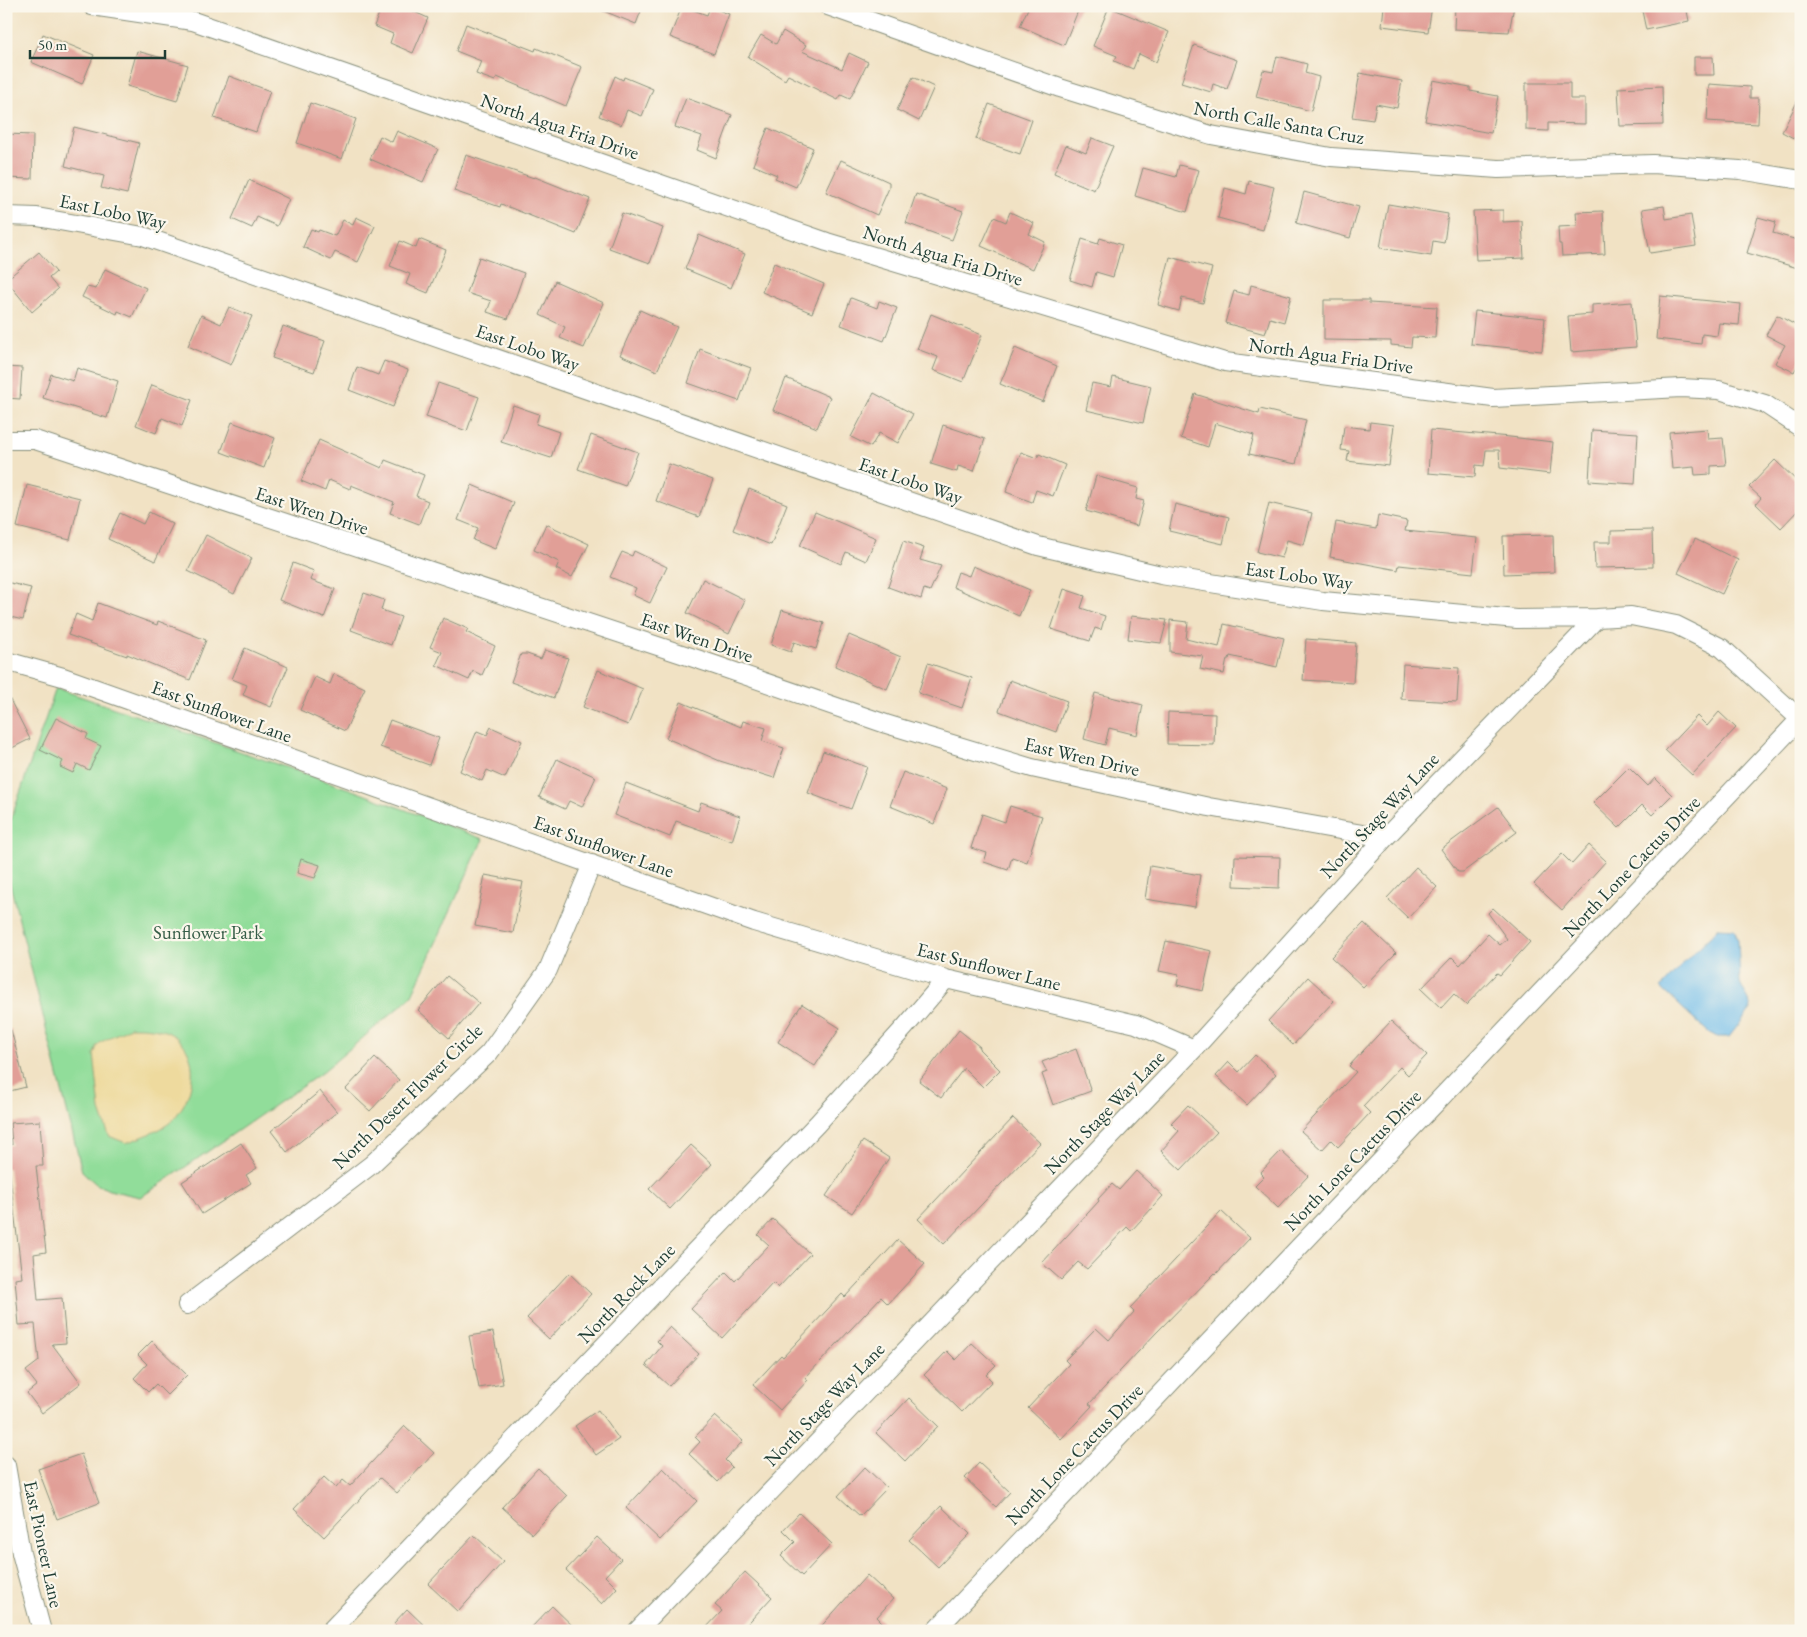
<svg xmlns="http://www.w3.org/2000/svg" width="1807" height="1637" font-family="'EB Garamond',serif">
<style>
.green{fill:#91dd9a;stroke:#588d67}
.sand{fill:#eeda9e;stroke:#868c69}
.water{fill:#71bdea;stroke:#487d8f}
.building{fill:#e19f97}
.lines{fill:none;stroke-linecap:round;stroke-linejoin:round}
.minor-casing{stroke:#88907c;stroke-width:20}
.minor{stroke:#fff;stroke-width:18}
.labels{text-anchor:middle;stroke-width:4.5;stroke-linejoin:round;paint-order:stroke}
.street-label{font-size:19px;fill:#1f3d34;stroke:#fbf7ec}
.park-label{font-size:19px;fill:#365d48;stroke:#fbf7ec}
</style>
<rect width="100%" height="100%" fill="#fbf7ec"/>
<filter id="ink" filterUnits="userSpaceOnUse"><feTurbulence type="fractalNoise" baseFrequency=".02" numOctaves="2"/><feDisplacementMap in="SourceGraphic" scale="10" xChannelSelector="R" yChannelSelector="G"/><feConvolveMatrix kernelMatrix="1 2 1 2 8 2 1 2 1" color-interpolation-filters="sRGB"/></filter>
<filter id="wash" filterUnits="userSpaceOnUse"><feTurbulence type="fractalNoise" baseFrequency=".0096" numOctaves="4" result="noise"/><feDisplacementMap in="SourceGraphic" scale="20" xChannelSelector="R" yChannelSelector="G"/><feGaussianBlur stdDeviation="1.12" result="paint"/><feColorMatrix in="noise" values="0 0 0 0 0 0 0 0 0 0 0 0 0 0 0 0 0 1.4 0 .05"/><feComposite in="paint" operator="in"/></filter>
<g filter="url(#wash)">
<rect width="100%" height="100%" fill="#f1e2c4"/>
<!-- green -->
<path class="green" d="M56,688L355,791L483,839L411,997L320,1074L152,1190L140,1197L109,1190L96,1184L82,1171L6,868V834Z"/>
<!-- sand -->
<path class="sand" d="M130,1027C144,1027 159,1027 171,1034C199,1049 196,1087 181,1109C178,1113 175,1118 172,1121C159,1132 141,1137 126,1143L109,1136L100,1110L94,1054L97,1046L101,1042Z"/>
<!-- water -->
<path class="water" d="M1719,928L1734,929L1738,940L1740,983L1749,1001L1751,1009L1729,1037H1717L1708,1032L1661,988L1690,956Z"/>
<g id="blocks">
<!-- building -->
<path class="building" d="M382,6H401L428,18L413,53L390,43L393,34L374,26Z
M591,6H643L636,24Z
M682,6L707,15L710,7L729,14L714,54L670,37Z
M1029,6H1080L1064,45L1020,26Z
M1384,6H1432L1428,32L1382,26Z
M1455,6H1514L1509,32L1454,29Z
M1641,6H1686L1689,21L1646,30Z
M1109,7L1169,32L1156,62L1139,54L1133,69L1114,61L1117,56L1093,46Z
M466,24L535,51L536,48L582,67L566,106L497,77L495,81L476,74L481,61L456,51Z
M783,31L806,45L802,51L842,69L849,53L868,62L850,99L841,95L838,100L788,75L785,80L748,57L761,35L776,44Z
M43,34L94,55L82,84L31,62Z
M1194,45L1237,60L1227,89L1213,84L1211,92L1181,83Z
M137,51L188,65L177,101L127,86Z
M1277,56L1307,64L1305,73L1319,77L1311,111L1256,97L1263,70L1273,72Z
M1694,57H1713L1714,75H1694Z
M1360,73L1402,81L1397,108L1376,104L1373,120L1352,117Z
M229,76L270,91L256,132L214,118Z
M615,76L623,80L624,77L653,89L642,116L627,110L621,125L599,116Z
M913,77L934,87L919,121L897,110Z
M1433,80L1470,87V91L1498,96L1491,133L1425,121Z
M1526,83H1570V99H1585V124L1548,123V131L1526,130Z
M1709,84L1750,87V98H1759L1758,124L1707,121Z
M1662,86L1663,125L1620,126L1618,88Z
M1801,94V142L1782,132Z
M686,98L732,115L716,158L697,150L702,136L675,127Z
M310,103L356,119L342,159L297,143Z
M989,104L1032,120L1020,154L976,139Z
M74,127L139,143L127,194L101,188L104,176L65,166Z
M768,128L813,148L796,187L775,178L777,175L753,165Z
M397,131L438,149L423,182L370,159L380,136L392,142Z
M6,134L33,135L32,179L6,178Z
M1092,138L1113,146L1094,190L1054,173L1066,145L1086,153Z
M466,155L534,178L535,177L590,199L576,234L501,204L500,207L454,191Z
M841,160L889,182V188L877,215L826,192Z
M1179,165L1199,170L1187,212L1135,196L1143,168L1176,177Z
M249,180L289,199L277,226L257,217L252,228L232,219Z
M1249,181L1274,187L1263,230L1218,218L1225,188L1246,194Z
M1304,192L1359,207L1350,238L1296,223Z
M916,194L963,211L952,240L906,223Z
M1388,204L1448,214L1444,243L1433,241L1431,256L1380,248Z
M1664,206L1666,219L1691,215L1696,246L1650,253L1642,209Z
M1503,210V222L1522,221L1524,258L1476,260L1473,211Z
M1603,211L1605,254L1562,256L1561,244H1559L1558,227L1577,226L1576,212Z
M1010,212L1034,223L1029,234L1045,242L1033,269L981,246L994,217L1006,222Z
M622,213L663,228L650,263L609,248Z
M356,217L375,226L358,262L335,252L331,260L303,247L311,229L318,232L319,230L335,236L343,220L353,225Z
M1758,217L1776,222L1773,233L1801,241V269L1747,253Z
M699,235L745,254L731,288L685,269Z
M1100,238L1122,245L1113,277L1096,272L1092,287L1070,280L1082,239L1098,244Z
M419,239L446,250L428,293L406,284L410,274L390,266L400,241L416,248Z
M39,252L56,272L49,278L58,289L32,312L6,280Z
M479,257L524,273L508,319L487,312L491,301L467,293Z
M1170,257L1212,268L1203,303L1182,298L1179,311L1158,305Z
M774,263L824,284L812,313L762,292Z
M105,269L146,288L132,317L118,311L117,314L82,297L87,287L96,289Z
M555,281L604,303L584,348L560,338L565,327L540,315Z
M1251,285L1291,296L1284,322L1270,318L1265,334L1225,323L1234,291L1249,295Z
M1660,296L1741,304L1739,325L1719,323L1717,336L1702,334L1701,344L1656,339Z
M851,298L877,308L879,301L897,308L884,341L841,325Z
M1324,300H1369V303L1437,307L1435,338L1412,337L1411,347L1391,345V341L1324,340Z
M1632,302L1636,347L1571,352L1568,316L1592,314V305Z
M229,307L252,316L231,365L188,346L201,315L221,324Z
M640,310L677,327L657,371L620,355Z
M1475,311L1545,318L1542,351L1471,344Z
M931,314L982,335L963,382L933,370L938,357L917,349Z
M1777,315L1801,328V359L1794,372L1775,363L1785,345L1766,335Z
M283,326L325,341L314,372L272,358Z
M1015,348L1057,366L1043,402L1000,384Z
M700,349L751,368L739,401L688,383Z
M384,361L408,370L393,407L349,390L357,367L378,375Z
M6,367L22,368L20,399L6,398Z
M77,368L118,381L107,418L43,398L51,374L73,381Z
M1113,377L1151,386L1143,423L1086,410L1092,383L1111,387Z
M786,378L830,397L817,428L773,410Z
M438,383L479,397L467,431L426,417Z
M152,385L192,400L182,426L162,418L156,433L136,425Z
M874,393L913,414L898,443L879,433L871,447L851,437Z
M1195,394L1259,414L1260,409L1306,420L1296,464L1249,454L1254,435L1215,423L1208,447L1181,438Z
M513,405L539,414L536,424L559,432L551,458L501,442Z
M232,422L275,438L264,468L221,452Z
M1370,422L1394,425L1389,466L1347,461L1349,451L1341,450L1344,426L1369,429Z
M943,425L985,439L974,471L958,466L957,472L931,464Z
M1707,429L1708,439L1723,438L1726,465L1711,466V474L1695,475L1694,467L1672,469L1669,432Z
M1431,430L1510,437L1553,442L1550,474L1500,468L1499,450H1486L1484,466L1476,465L1475,477L1428,473Z
M1592,430L1638,433L1635,484L1589,481Z
M591,435L638,452L625,486L578,469Z
M319,440L382,468L385,460L424,475L416,496L428,501L419,524L390,513L394,502L351,485L350,489L329,480L325,491L301,481Z
M1021,452L1037,458L1039,454L1065,465L1053,496L1036,490L1032,502L1006,492Z
M1775,460L1801,485V507L1781,528L1756,504L1761,498L1749,487Z
M669,464L713,480L699,517L656,501Z
M1096,476L1138,488L1136,499L1144,501L1137,526L1086,511Z
M27,485L80,498L70,540L17,527Z
M472,485L514,503L495,549L473,540L478,528L458,520Z
M749,489L787,504L771,545L733,530Z
M1269,503L1312,513L1304,545L1287,540L1282,558L1257,552Z
M1175,504L1229,517L1223,544L1169,531Z
M149,512L173,524L155,561L108,539L120,513L143,524Z
M815,512L876,538L866,561L846,552L841,564L800,546Z
M1378,515L1407,521L1405,531L1477,538L1473,573L1399,565L1398,570L1330,557L1336,522L1376,529Z
M546,524L589,544L572,577L556,569L559,562L534,550Z
M1652,530L1653,567L1595,568L1594,542H1611V531Z
M206,535L252,558L234,594L188,571Z
M1553,535L1554,572L1504,574L1503,536Z
M1695,539L1738,560L1722,594L1678,573Z
M903,541L924,548L920,560L941,566L930,591L924,589L921,599L888,587Z
M634,551L667,567L650,603L633,595L636,588L610,577L622,552L632,556Z
M293,563L314,571L310,580L335,589L324,618L279,600Z
M973,566L1030,590L1019,616L953,587L958,572L969,576Z
M703,579L745,600L729,634L687,613Z
M6,582L31,588L23,620L6,616Z
M1064,589L1085,596L1081,608L1105,616L1101,630L1095,628L1090,641L1051,629Z
M364,593L384,600L381,610L401,617L391,645L351,630Z
M98,603L157,625L158,621L206,640L190,680L127,654V656L68,635L76,614L92,621Z
M782,610L824,623L816,649L794,642L791,652L771,645Z
M1131,616L1167,620L1161,643L1128,639Z
M443,618L468,629L466,632L495,646L482,675L473,671L469,680L436,665L442,652L430,647Z
M1170,620L1188,622L1186,639L1219,647L1224,624L1284,638L1277,667L1230,656L1229,659H1227L1224,674L1200,669L1203,656L1170,652Z
M849,635L901,657L887,689L835,666Z
M1306,639L1356,643L1353,683L1303,680Z
M245,648L288,667L271,707L243,695L247,685L232,679Z
M545,650L568,658L554,698L511,682L521,654H527L541,659Z
M928,663L972,678L962,708L918,693Z
M1403,664L1459,668L1457,702L1401,699Z
M598,670L643,689L628,725L583,707Z
M334,674L365,688L345,731L300,710L315,677L330,684Z
M1010,680L1067,701L1056,732L999,711Z
M6,692L30,739L6,751Z
M1095,693L1143,705L1137,735L1109,728L1105,745L1084,739Z
M681,702L741,727L743,721L766,728L762,741L784,748L774,778L720,761L666,738Z
M1168,712L1215,714L1214,745L1167,744Z
M1719,712L1736,728L1692,775L1665,750L1697,716L1707,726Z
M56,718L88,734L86,739L101,746L89,770L77,764L73,773L60,767L63,761L40,750Z
M390,720L439,738L429,765L380,747Z
M491,727L522,741L505,778L487,770L482,781L460,771L477,731L487,735Z
M823,751L867,767L851,809L808,793Z
M557,759L596,777L582,807L569,801L565,809L539,797Z
M1629,767L1648,786L1655,778L1672,795L1652,815L1642,805L1619,828L1593,803Z
M903,772L947,789L934,824L890,806Z
M626,783L698,811L701,802L740,816L732,841L676,821L670,837L614,815Z
M1010,806L1042,816L1027,862L1012,857L1008,870L984,862L987,853L971,848L982,814L1005,822Z
M1498,807L1517,832L1463,872H1458L1441,849Z
M1589,845L1606,861L1562,910L1534,884L1562,854L1572,864Z
M1235,856L1280,857L1279,888L1234,886Z
M301,859L320,865L315,878L297,873Z
M1150,866L1200,875L1195,907L1145,899Z
M1416,867L1437,887L1408,918L1387,898Z
M485,875L523,882L513,933L475,926Z
M1493,908L1530,942L1500,975L1497,973L1466,1005L1454,994L1441,1008L1421,989L1452,957L1460,965L1488,934L1500,945L1507,939L1488,913Z
M1364,923L1396,953L1363,987L1331,957Z
M1166,941L1212,951L1203,991L1177,985L1179,975L1159,971Z
M447,976L479,1003L449,1038L418,1010Z
M1308,977L1334,1001L1293,1045L1268,1021Z
M802,1004L840,1028L815,1066L778,1042Z
M1391,1021L1427,1055L1408,1075L1400,1067L1363,1106L1370,1113L1338,1147L1331,1140L1322,1150L1301,1131L1356,1072L1349,1066Z
M6,1030H11L26,1087L6,1092Z
M959,1030L980,1047L979,1049L1000,1070L983,1087L964,1068L941,1098L919,1081Z
M1076,1049L1091,1091L1053,1105L1042,1074L1047,1072L1042,1062Z
M1255,1055L1276,1074L1247,1105L1216,1076L1229,1062L1239,1072Z
M375,1058L399,1080L370,1111L346,1089Z
M320,1091L337,1112L287,1152L271,1131Z
M1188,1105L1217,1132L1181,1170L1161,1151L1179,1131L1171,1123Z
M1013,1118L1040,1143L944,1244L918,1219Z
M40,1121L43,1166H36L46,1252L34,1254L38,1300L62,1298L66,1343L52,1344L81,1383L42,1413L27,1393L37,1385L26,1371L39,1361L35,1324L19,1325L15,1279L22,1278L9,1168L6,1169V1146L12,1145L10,1123Z
M863,1141L889,1158L852,1213L826,1196Z
M241,1143L257,1168L246,1175L251,1183L202,1214L182,1182Z
M691,1145L712,1164L670,1209L649,1189Z
M1281,1151L1308,1176L1278,1208L1255,1186L1264,1177L1260,1173Z
M1136,1171L1163,1196L1131,1231L1127,1227L1087,1269L1078,1262L1061,1280L1042,1263L1099,1201L1098,1199L1112,1184L1119,1190Z
M1221,1211L1250,1238L1216,1274L1215,1273L1156,1333L1089,1404L1092,1406L1061,1439L1028,1408L1069,1364L1065,1360L1096,1328L1109,1340L1134,1312L1130,1308Z
M773,1219L810,1254L778,1288L773,1283L722,1338L691,1309L726,1272L735,1281L769,1245L758,1235Z
M898,1240L925,1264L888,1304L881,1297L805,1378L808,1380L780,1410L753,1385L781,1355L783,1357L842,1294L845,1297Z
M569,1273L591,1294L549,1339L527,1318Z
M670,1327L699,1354L669,1386L646,1365L662,1346L657,1341Z
M493,1332L503,1384L479,1388L469,1336Z
M152,1341L187,1375L167,1395L156,1384L148,1392L134,1378L147,1364L138,1355Z
M972,1343L996,1365L986,1375L992,1381L962,1412L924,1375L947,1351L956,1360Z
M909,1398L938,1426L905,1461L876,1433Z
M598,1410L619,1439L596,1455L575,1426Z
M715,1416L743,1441L725,1460L732,1467L718,1482L689,1454L700,1442L695,1437Z
M405,1426L434,1453L397,1493L380,1478L324,1537L294,1509L324,1477L336,1488L343,1480L350,1486Z
M81,1454L99,1503L57,1519L38,1469Z
M979,1463L1010,1492L996,1507L965,1478Z
M865,1467L887,1488L860,1516L838,1496Z
M538,1468L567,1496L532,1534L502,1507Z
M663,1468L697,1501L660,1540L626,1508Z
M941,1506L970,1534L938,1567L909,1540Z
M799,1513L832,1544L802,1576L781,1556L795,1542L783,1530Z
M474,1535L503,1562L458,1612L428,1584Z
M597,1537L621,1559L605,1576L617,1588L602,1604L566,1570Z
M745,1572L772,1597L741,1631H703L722,1611L715,1605Z
M867,1575L893,1599L877,1617L891,1631H817Z
M552,1606L578,1631H528Z
M407,1609L430,1631H401L394,1623Z"/>
</g>
</g>
<g filter="url(#ink)">
<use href="#blocks" fill-opacity="0" stroke="#88907c" stroke-width="1"/>
<g class="lines">
<!-- minor casing -->
<g class="minor-casing">
<path id="minor" d="M92,6L193,21L827,242L1225,362L1493,398L1681,388L1719,390L1765,404L1801,428
M828,6L1060,88L1211,135L1331,157L1498,169L1653,164L1740,170L1801,180
M6,216L37,217L143,236L1038,546L1161,575L1323,601L1517,619L1597,618L1631,616L1676,625L1722,648L1800,719
M6,440H35L715,665L886,724L1032,768L1209,807L1385,838
M6,661L63,677L754,922L946,979L1136,1024L1194,1049
M187,1305L371,1165L489,1053L548,970L592,864
M6,1465L21,1553L42,1631
M330,1631L817,1124L905,1027L946,979
M637,1631L1194,1049L1385,838L1597,618
M935,1631L1801,718"/>
</g>
<!-- minor -->
<use href="#minor" class="minor"/>
</g>
</g>
<g class="labels">
<!-- street labels -->
<g class="street-label">
<text transform="translate(1279 122) rotate(10)" y="7">North Calle Santa Cruz</text>
<text transform="translate(560 126) rotate(19)" y="7">North Agua Fria Drive</text>
<text transform="translate(113 211) rotate(12)" y="7">East Lobo Way</text>
<text transform="translate(943 255) rotate(17)" y="7">North Agua Fria Drive</text>
<text transform="translate(528 347) rotate(19)" y="7">East Lobo Way</text>
<text transform="translate(1331 355) rotate(8)" y="7">North Agua Fria Drive</text>
<text transform="translate(911 480) rotate(19)" y="7">East Lobo Way</text>
<text transform="translate(312 510) rotate(18)" y="7">East Wren Drive</text>
<text transform="translate(1299 575) rotate(8)" y="7">East Lobo Way</text>
<text transform="translate(697 637) rotate(19)" y="7">East Wren Drive</text>
<text transform="translate(222 711) rotate(20)" y="7">East Sunflower Lane</text>
<text transform="translate(1082 756) rotate(13)" y="7">East Wren Drive</text>
<text transform="translate(1379 815) rotate(-47)" y="7">North Stage Way Lane</text>
<text transform="translate(604 846) rotate(20)" y="7">East Sunflower Lane</text>
<text transform="translate(1631 866) rotate(-46)" y="7">North Lone Cactus Drive</text>
<text transform="translate(989 966) rotate(14)" y="7">East Sunflower Lane</text>
<text transform="translate(407 1096) rotate(-44)" y="7">North Desert Flower Circle</text>
<text transform="translate(1104 1112) rotate(-46)" y="7">North Stage Way Lane</text>
<text transform="translate(1352 1160) rotate(-46)" y="7">North Lone Cactus Drive</text>
<text transform="translate(626 1293) rotate(-46)" y="7">North Rock Lane</text>
<text transform="translate(824 1404) rotate(-46)" y="7">North Stage Way Lane</text>
<text transform="translate(1074 1454) rotate(-46)" y="7">North Lone Cactus Drive</text>
<text transform="translate(44 1544) rotate(78)" y="7">East Pioneer Lane</text>
</g>
<!-- park labels -->
<g class="park-label">
<text x="208" y="939">Sunflower Park</text>
</g>
</g>
<!-- margin -->
<rect width="1807" height="1637" fill="none" stroke="#fbf7ec" stroke-width="25"/>
<!-- scale -->
<path d="M30 50v8h135v-8" fill="none" stroke="#1f3d34" stroke-width="2.5"/>
<text x="38" y="50" font-size="15" fill="#1f3d34" stroke="#fbf7ec" stroke-width="4" paint-order="stroke">50 m</text>
</svg>
